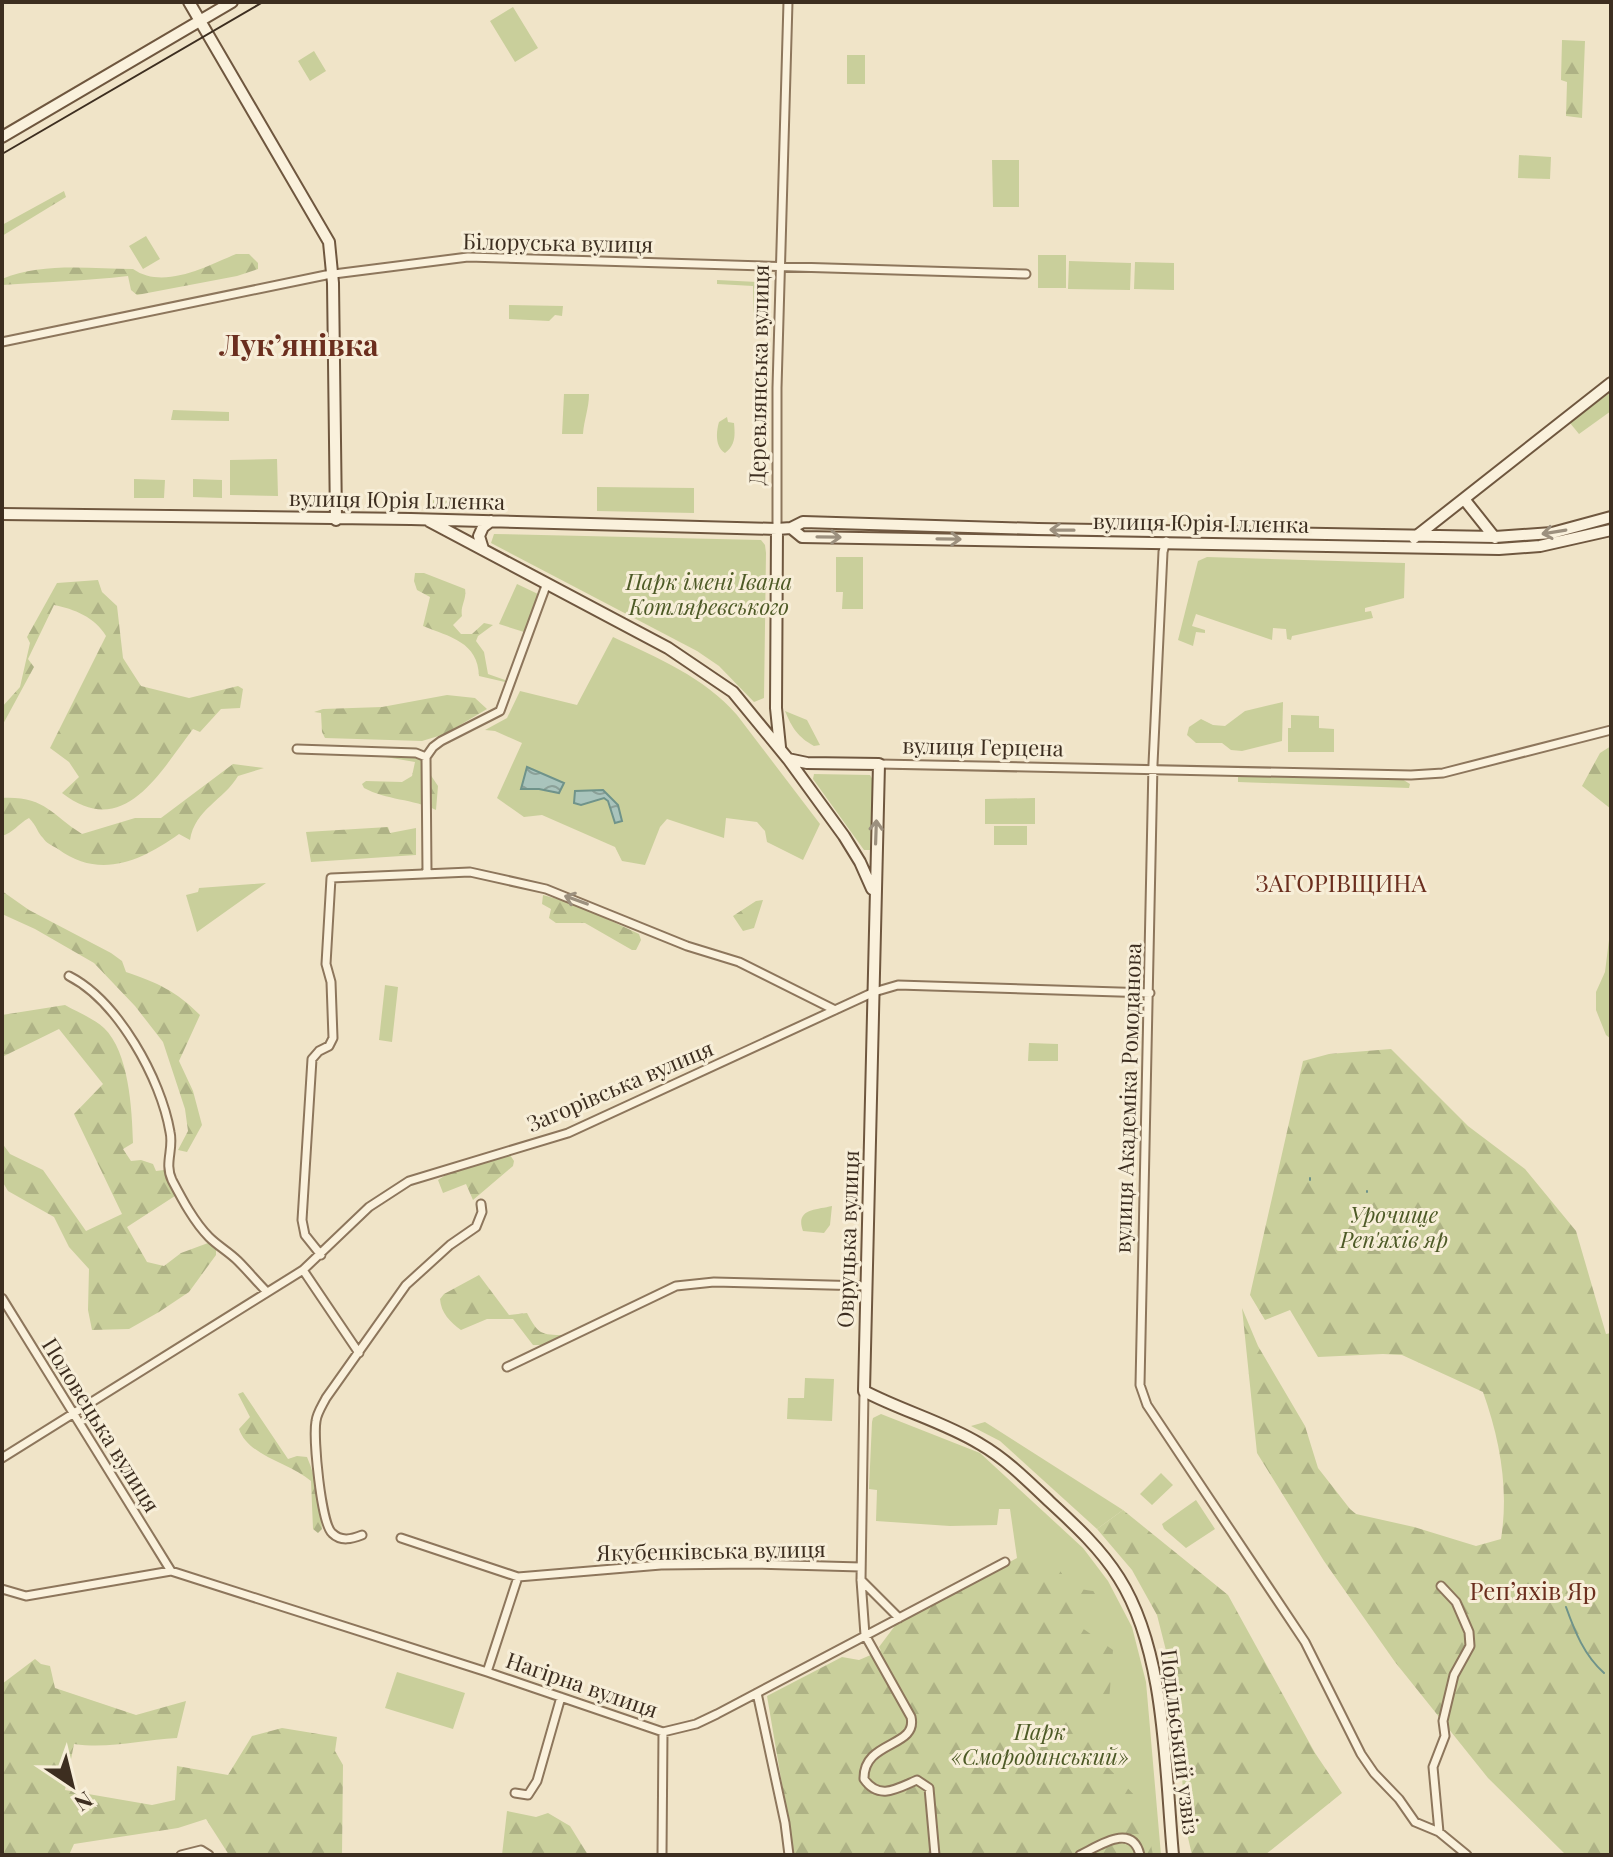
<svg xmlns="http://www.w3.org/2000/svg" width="1613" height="1857" font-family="'Playfair Display',serif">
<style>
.green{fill:#c9cf9b}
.forest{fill:url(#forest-firs);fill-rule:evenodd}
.water{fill:url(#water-waves);stroke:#6f938a;stroke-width:2}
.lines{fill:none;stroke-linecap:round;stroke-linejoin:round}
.stream{stroke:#6f938a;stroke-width:2}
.street-casing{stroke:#8d765c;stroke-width:11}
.secondary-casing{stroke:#6f573f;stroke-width:14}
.street{stroke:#faf1dc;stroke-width:7}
.secondary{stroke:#faf1dc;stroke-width:10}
.tram{stroke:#3d2e20;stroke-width:2}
.oneway{stroke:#9c907e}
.labels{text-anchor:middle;stroke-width:6;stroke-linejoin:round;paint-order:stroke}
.street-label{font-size:22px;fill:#3d2e20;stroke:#f7eed8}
.park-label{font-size:22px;font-style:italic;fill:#4d5a26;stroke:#f7eed8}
.neighbourhood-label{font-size:24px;fill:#6b2e1e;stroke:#f7eed8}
.district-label{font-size:30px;font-weight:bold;fill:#6b2e1e;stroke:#f7eed8}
</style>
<defs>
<pattern id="forest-firs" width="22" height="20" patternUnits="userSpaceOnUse" patternTransform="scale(2)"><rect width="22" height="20" fill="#c9cf9b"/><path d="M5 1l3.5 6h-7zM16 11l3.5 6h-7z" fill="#aeb285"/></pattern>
<pattern id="water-waves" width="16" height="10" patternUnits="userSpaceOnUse" patternTransform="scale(2)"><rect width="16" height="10" fill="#a9c4bc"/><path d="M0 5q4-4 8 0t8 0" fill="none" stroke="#8ba098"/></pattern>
</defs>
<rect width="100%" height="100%" fill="#f0e4c8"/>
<!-- green -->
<path class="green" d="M513,7L538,48L515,62L490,21Z
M314,51L326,71L310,81L298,61Z
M847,55H865V84H847Z
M1519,155L1551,157L1550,179L1518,178Z
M992,160H1019V207H993Z
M146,236L160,259L143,269L129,246Z
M1038,255H1066V288H1038Z
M1069,261L1131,263L1130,290L1068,289Z
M1135,262L1174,263V290L1134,289Z
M717,280L758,282L760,285V325L754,324L753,286L717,284Z
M509,305L563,306L562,316L555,315L549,321L509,319Z
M1611,392V411L1579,434L1570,423Z
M564,394H589C589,408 584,420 583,434H562Z
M173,410L229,412V421L171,420Z
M727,417L728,422L734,423C735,434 736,445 725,453C715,447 716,432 719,422Z
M277,459L278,496L230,495V460Z
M134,479L165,480L164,498H134Z
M193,479L222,480V498L193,497Z
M597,487L694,488V513L597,511Z
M426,496H470V507L426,506Z
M494,534L761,540L765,545L766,553L764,698L754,702L719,666L697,651L491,543Z
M836,557H863V609H842L843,592H836Z
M1207,557L1405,563L1404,598L1365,608V612L1371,611L1373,618L1292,636L1291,640L1287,639L1286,629L1273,628L1272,640L1269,639L1196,614L1192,626L1205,630V633L1196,632L1193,646L1178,640L1198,561Z
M517,584L538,594L524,632L499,624Z
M613,637C658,658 704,677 737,715L820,824L803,860L767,842L765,831L757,822L726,818L724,838L667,819L660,827L645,865L622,861L615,847L542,815L524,817L497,798L522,743L495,731L485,730L507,718L520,691L577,705Z
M1283,702L1282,741L1242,751L1231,750L1222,743H1196L1187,735L1189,727L1201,719L1213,725L1225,726L1245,711Z
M785,711L807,720L820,745L814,746C798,737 792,728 785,711Z
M1291,715L1319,716V728L1334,729V752H1288V728H1291Z
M814,774L870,775L874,782L870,850H864L813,779Z
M1238,776L1402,779L1410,784L1409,788L1238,782Z
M1035,798V824H985V799Z
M994,826H1027V845H994Z
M266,883L197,932L186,895L198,892L199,888Z
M1609,940L1611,944V1039L1606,1035L1596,1010V992L1605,972Z
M385,985L398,987L392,1042L379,1040Z
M1029,1043L1058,1044V1061H1028Z
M832,1206L830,1225L824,1233L803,1231C795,1209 815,1210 832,1206Z
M805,1378L834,1379L832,1421L787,1419L788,1398H804Z
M881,1414L980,1453L1083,1548L1108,1581L1132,1627L1146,1682L1161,1855H940L919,1725L924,1723L932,1706L929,1702L909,1704L879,1647L897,1623L908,1617L1003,1639L974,1581L1017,1558L1010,1509H999L997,1525L950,1526L876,1521L877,1490L869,1489L872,1422L873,1418Z
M985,1422L1123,1510L1097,1529L1000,1441L971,1426Z
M1161,1473L1173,1485L1152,1505L1140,1494Z
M1196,1500L1215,1529L1186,1548L1164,1529L1162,1524Z
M397,1672L465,1693L453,1729L385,1708Z"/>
<!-- forest -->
<path class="forest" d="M1562,40L1585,41L1582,118L1566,116L1567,82L1561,80Z
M64,191L66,197L2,236V225Z
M236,254H249L258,263V269L237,276L137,295L131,290L128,276C86,281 44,282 2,285V279C42,262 91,269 133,269C163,290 205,267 236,254Z
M415,573H424L465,589C467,599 460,606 462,616L453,625L461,634H472L484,623L493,625L478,636L476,641L484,652L488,674L505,680V682L479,676C478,642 450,637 423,626L430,597L417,590L414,581Z
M98,580L102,592L117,606L123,658L141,686L189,698L238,686L243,689L240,708L221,709L200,732L193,729C159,773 124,841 62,793L79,777L69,762L50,748L106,636C95,617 74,609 54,605L28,659L34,667L2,726V707L20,687L30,643L27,637L57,583Z
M447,695L475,698L487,709L445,734L422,741L325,738L322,732L321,713L314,712L323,709L382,707Z
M1611,746V809L1582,786L1600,753Z
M374,755L418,756L438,786L436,810C413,799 386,800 364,788L362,784L366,781L402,782L412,776L415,762Z
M233,764L264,768L238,776C224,800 195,809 190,840L179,834C141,861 100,880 58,849C53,846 46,843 43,838C37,832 37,826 29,818C18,824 13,833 2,836V798C45,796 50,814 82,834L135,818H161Z
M388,827L390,833L416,828V855L311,862L306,832Z
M2,891L29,910L111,953L122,961L126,972C158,983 176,991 200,1015L179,1061L193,1091L202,1125L187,1152L178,1150L188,1131L185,1109L163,1042L135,1006L94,963L35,929L2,914Z
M543,895L575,904L639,934L641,940L636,950H632L585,923H556L549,918L551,909L542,904Z
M763,900L754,928L743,931L733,916L756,901Z
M65,1005C77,1012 93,1018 104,1028C129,1052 132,1109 133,1143L123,1149L131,1161L141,1160L153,1164L156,1171L164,1170L178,1194L127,1227L147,1262L164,1266L181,1253L208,1243L216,1249V1255L189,1292L159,1312L129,1329L92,1330L88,1310L89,1269L69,1247L54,1217L8,1191L2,1181V1143L10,1154L43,1170L86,1231L122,1214L74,1114L103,1084L59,1029L2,1057V1015Z
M1391,1049L1468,1126L1525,1169L1576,1231L1606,1334L1611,1333V1855H1566L1488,1778L1395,1662L1324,1561L1257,1453L1242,1308L1258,1346L1305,1426L1318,1468L1350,1509L1356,1514L1414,1527L1476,1546L1501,1539C1509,1489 1500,1440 1483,1392L1402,1355L1383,1354L1318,1357L1290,1310L1265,1320L1250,1295L1303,1061L1329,1054Z
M510,1155L514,1161L513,1166L473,1200L466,1184L443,1193L438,1180L449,1173Z
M479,1275L509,1315L527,1313C538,1334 541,1335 564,1335L563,1338L543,1345H533L513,1319H487L461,1330C450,1322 441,1313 440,1299L444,1294Z
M243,1392L288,1459L297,1456L307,1457C317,1480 320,1503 322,1529L318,1533L313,1529L311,1481C290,1463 248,1456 239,1429L250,1417L238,1394Z
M1123,1510L1228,1595L1315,1753L1342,1793L1265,1855H1192L1186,1829L1175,1686L1157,1615L1132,1570L1097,1529Z
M1025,1556L1037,1576L1058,1568C1069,1585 1078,1591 1098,1591L1104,1597V1605L1099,1609L1085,1611L1078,1625L1113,1650L1109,1702L1097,1731L1103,1762L1137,1798L1145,1815L1153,1855H794L767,1696L842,1657L859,1660L880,1651L904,1621L915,1612ZM1034,1728L1046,1733L1049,1746L1022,1745L1018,1735Z
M35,1659L41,1664L50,1666L55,1688L136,1715L186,1701L177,1738C142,1740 109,1749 74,1744L65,1790L152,1805L175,1800L177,1766L228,1775L252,1736L282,1728L337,1737L335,1751L343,1765L342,1855H229L206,1819L178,1828L74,1844L69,1855H2V1684Z
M507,1811L536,1817L548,1813L570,1826L588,1855H502Z"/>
<!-- water -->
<path class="water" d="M527,767L564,783L559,793L539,789H521Z
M603,790L618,805L622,821L615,823L608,801L604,798L581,805L574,803L575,791Z"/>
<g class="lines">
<!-- stream -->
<path class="stream" d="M1310,1180V1178
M1367,1191V1192
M1566,1607C1575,1632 1584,1655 1604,1673"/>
<!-- street casing -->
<g class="street-casing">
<path id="street" d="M2,342L326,275L468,257L1026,274
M777,529V388L788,2
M1166,541L1163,552L1153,764L1140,1385L1147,1405L1305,1642L1361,1754L1374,1773L1399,1799L1415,1822L1439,1832L1467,1855
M297,749L416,753L426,757
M879,764L1411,775L1443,773L1611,730
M427,872L426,757L433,747L441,741L500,711L547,583
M69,976C118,1001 161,1079 170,1132C174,1149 164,1163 172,1180C182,1199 194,1222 209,1237C218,1246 229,1252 238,1261C248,1271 257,1282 267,1292
M321,1255L305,1235L302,1220L312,1059L319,1051L329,1046L333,1038L331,982L326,964L331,878L470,872L546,889L687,946L739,962L835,1010
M303,1270L359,1353
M2,1298L171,1571
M507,1367L676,1286L714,1282L866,1286
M864,1391L861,1580L865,1635L911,1717C918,1748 863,1740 864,1779C879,1801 898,1788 917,1780L929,1788L935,1855
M2,1458L303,1270L369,1207L409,1181L568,1133L874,992L898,985L1150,993
M362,1535C352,1539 341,1542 332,1533C321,1523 313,1438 316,1421C317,1413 322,1406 326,1398L406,1285L450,1245L476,1227L482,1212L481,1204
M401,1538L518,1577L661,1565L753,1564L861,1567
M861,1580L899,1618
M2,1589L26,1596L171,1571L487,1672L663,1732L696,1724L717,1714L1005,1562
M487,1672L518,1577
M757,1693L785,1823L789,1855
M515,1793L528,1795L537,1781L561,1697
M1439,1832L1433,1767L1445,1736L1443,1721L1454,1675L1470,1646L1469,1632L1456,1602L1441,1586
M181,1855L201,1850L209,1855
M662,1855L663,1732
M1080,1855C1099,1846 1132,1822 1140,1855"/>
</g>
<!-- secondary casing -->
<g class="secondary-casing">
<path id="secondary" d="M189,2L329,242L333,283L336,520
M2,137L232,2
M1464,499L1495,538
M2,514L411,519L777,529L791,528L803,522L1038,529L1495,537L1552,533L1611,517
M429,521L668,648L733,692L788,759L844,836L860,862L872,889
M791,528L802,537L1499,549L1540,546L1611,530
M777,529L776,708L780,747
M1414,538L1611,383
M483,549L479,536L483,527L491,521
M788,759L807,763L879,764L864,1391C902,1411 944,1422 980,1444C1006,1459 1028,1481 1050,1502C1075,1525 1101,1549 1119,1578C1166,1652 1165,1769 1173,1855"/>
</g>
<!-- street -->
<use href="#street" class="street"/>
<!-- secondary -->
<use href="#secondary" class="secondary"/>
<!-- tram -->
<path class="tram" d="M2,154L263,2"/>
</g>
<!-- one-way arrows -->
<defs><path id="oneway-shaft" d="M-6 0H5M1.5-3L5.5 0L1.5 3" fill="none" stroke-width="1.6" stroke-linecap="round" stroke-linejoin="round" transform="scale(2)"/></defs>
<g class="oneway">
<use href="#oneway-shaft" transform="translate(1062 530) rotate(-179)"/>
<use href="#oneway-shaft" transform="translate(1554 532) rotate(171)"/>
<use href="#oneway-shaft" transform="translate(829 537) rotate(1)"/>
<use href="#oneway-shaft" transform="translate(949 539) rotate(1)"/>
<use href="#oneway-shaft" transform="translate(876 832) rotate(-88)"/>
<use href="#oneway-shaft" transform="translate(576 900) rotate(-160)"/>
</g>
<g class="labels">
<!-- street labels -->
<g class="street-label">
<text transform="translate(558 243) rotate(1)" y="8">Білоруська вулиця</text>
<text transform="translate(759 375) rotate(-89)" y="8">Деревлянська вулиця</text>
<text transform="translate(397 500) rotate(1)" y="8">вулиця Юрія Іллєнка</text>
<text transform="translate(1201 523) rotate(1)" y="8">вулиця Юрія Іллєнка</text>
<text transform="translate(983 747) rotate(1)" y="8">вулиця Герцена</text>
<text transform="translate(620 1086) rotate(-23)" y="8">Загорівська вулиця</text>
<text transform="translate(1128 1098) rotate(-88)" y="8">вулиця Академіка Ромоданова</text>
<text transform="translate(848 1239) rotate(-88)" y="8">Овруцька вулиця</text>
<text transform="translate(101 1425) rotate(58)" y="8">Половецька вулиця</text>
<text transform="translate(711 1551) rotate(-1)" y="8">Якубенківська вулиця</text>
<text transform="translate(582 1685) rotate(19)" y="8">Нагірна вулиця</text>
<text transform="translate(1180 1742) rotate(83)" y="8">Подільський узвіз</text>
</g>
<!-- park labels -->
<g class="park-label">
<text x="709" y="590">Парк імені Івана<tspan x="709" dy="25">Котляревського</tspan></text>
<text x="1394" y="1223">Урочище<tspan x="1394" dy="25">Реп'яхів яр</tspan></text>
<text x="1040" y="1740">Парк<tspan x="1040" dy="25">«Смородинський»</tspan></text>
</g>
<!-- neighbourhood labels -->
<g class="neighbourhood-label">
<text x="1341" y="892">ЗАГОРІВЩИНА</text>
<text x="1533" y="1600">Репʼяхів Яр</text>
</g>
<!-- district labels -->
<g class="district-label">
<text x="299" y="356">Лукʼянівка</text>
</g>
</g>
<!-- border -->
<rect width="1613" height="1857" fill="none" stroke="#3d2e20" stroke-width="8"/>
<!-- north arrow -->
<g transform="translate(72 1785) rotate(145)" stroke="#f7eed8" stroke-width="6" paint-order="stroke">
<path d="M0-6L14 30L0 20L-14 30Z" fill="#3d2e20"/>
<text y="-12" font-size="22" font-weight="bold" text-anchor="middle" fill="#3d2e20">N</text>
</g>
</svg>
